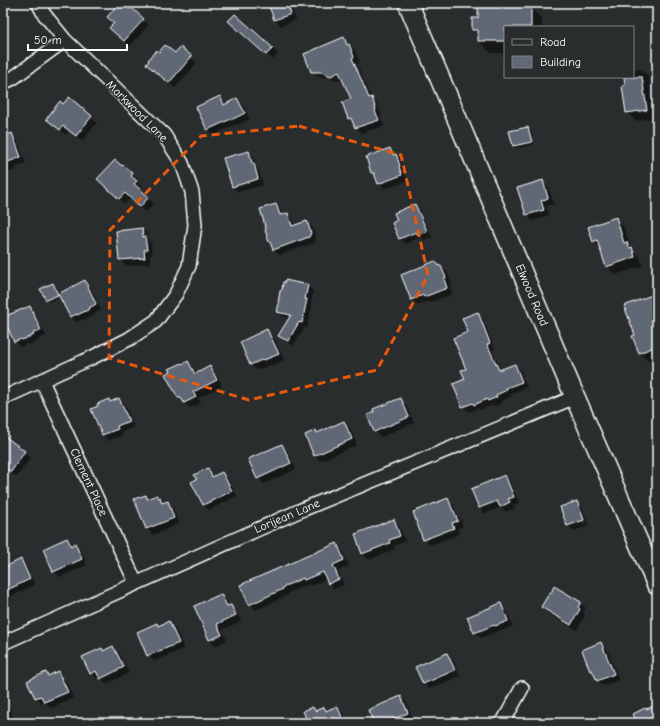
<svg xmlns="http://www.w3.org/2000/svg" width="660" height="726" font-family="'Comic Neue',sans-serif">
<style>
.shadow{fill:#0007;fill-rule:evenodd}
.building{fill:#616876;stroke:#fff}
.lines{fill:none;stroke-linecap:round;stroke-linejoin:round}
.street-casing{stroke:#fff;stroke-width:16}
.secondary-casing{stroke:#fff;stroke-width:22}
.street{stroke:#2a2d2e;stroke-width:13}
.secondary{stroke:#2a2d2e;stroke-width:19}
.marked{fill:none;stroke:#e8590c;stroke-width:3;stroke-dasharray:8 5;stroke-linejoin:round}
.labels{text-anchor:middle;stroke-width:3;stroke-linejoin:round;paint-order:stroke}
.street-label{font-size:12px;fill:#fff;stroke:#2a2d2e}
</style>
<rect width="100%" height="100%" fill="#2a2d2e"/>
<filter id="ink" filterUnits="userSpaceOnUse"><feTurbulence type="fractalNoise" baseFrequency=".025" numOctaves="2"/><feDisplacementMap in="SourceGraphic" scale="8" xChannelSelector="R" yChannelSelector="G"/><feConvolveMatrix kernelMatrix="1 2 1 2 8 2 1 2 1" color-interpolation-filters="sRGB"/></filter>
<g filter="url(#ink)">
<!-- shadow -->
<path class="shadow" d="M120,3L143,20L149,25L130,46L116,33L115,23Z
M269,3H290L296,20L281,26L275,20Z
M530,7L542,19V27H505V40H487L489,42H505V63L504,62L503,53H491L479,41V36L473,30L479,19Z
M235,27L272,48L278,54L273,60Z
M3,35L10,50L3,54Z
M344,39L355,51L360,63L357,64L371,98L377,104L382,116H380L384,126L362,133L356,128L354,123L349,118L352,100L343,79L338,81L328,77H318L312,71Z
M160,53L191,57L197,63L175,88L147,64Z
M640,69L649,77L655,118L636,121L627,113L626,86L625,77H633V70Z
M219,97L226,105L237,100L243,105L250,119L238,125L237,124L214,135L208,130L197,108Z
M69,98L97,123L82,141L69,131L66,135L53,124L63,105Z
M528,128L531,130L534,145L516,148L513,146Z
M11,135L17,140L26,163L15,168L16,170L3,175V138Z
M390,149L401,161L405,172H404L407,181L385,189L379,183L377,177L372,173Z
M248,152L254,158L257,168L259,170L263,185L238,192L232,186Z
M132,174L138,180L137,182L142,187L139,190L154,203L146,212L131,198L125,204L104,185Z
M542,181L548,187L554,204L546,206L549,215L533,221L527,215L519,188Z
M275,205L281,211L283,215L288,214L293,220L295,226L307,222L313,228L316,240L315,243L280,255L274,250L272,244L270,242Z
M414,205L420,211L432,237L424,240L421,237L406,244L400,238L399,221Z
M616,219L624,227L631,248L640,257L643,266L615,275L607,266L601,249L593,241Z
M142,229L148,235V241L151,243L152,255L150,256L151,263L126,266L120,260L117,232Z
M440,267H441L447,272L452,284L449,285L453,294L431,302L429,301L418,305L412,300Z
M286,281L308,286L313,291L311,304L312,305L307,328L305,327L293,346L285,341L280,336L290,318L284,317L278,312L282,291Z
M84,282L90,287L101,310L94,314L95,315L84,320L83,319L76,322L71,316L61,297L49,302L46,300L42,289L52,284L55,287L59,294Z
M657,294V358L648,361L640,353L636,336Z
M30,307L35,313L46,336L38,339L39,341L28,345L27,344L20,347L15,341L11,332L3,336V314L6,317Z
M477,313L483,319L495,349L492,350L501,370L515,365L520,370L527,387L511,394L512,396L501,401L502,403L495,406L493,405L480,410L478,408L469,412L463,406L467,380L469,333Z
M267,330L273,336L284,360L271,366L270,365L257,370L251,365L241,342Z
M188,362L194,368L197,374L210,368L216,373L222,386L198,398L201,403L190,408L178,398L183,365Z
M119,399L125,405L134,427L122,432L123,435L108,441L103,435L92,409L109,400L111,403Z
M400,399L406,405L414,423L381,437L375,431L376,412Z
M344,422L350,428L357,445L320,461L315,455V431L318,433Z
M3,440L18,446L30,458L17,477L7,471L5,473L3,472Z
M281,445L287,451L296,469L264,484L258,478Z
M208,469L214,477L222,473L228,479L237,496L209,510L204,505L198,479Z
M504,476L510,482L519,503L513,505L515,508L506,512L501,507L485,514L480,508L472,490Z
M146,496L149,499L157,496L165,503L167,502L173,508L179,524L153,535L147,529L136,500Z
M447,500L453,505L457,514L460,518L463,526L457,529L459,534L430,545L424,539Z
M577,502L582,508L589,526L573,531L568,525ZM578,508H580L586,524L584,525Z
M393,521L399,526L405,541L394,546L395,549L369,560L363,554L356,535Z
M67,539L73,545H75L81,550L87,565L60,577L54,571Z
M337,544L342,550L349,566L338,571L341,577L330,582V584L342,579L344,585L334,589L329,583L327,579L311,586L309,584L288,593V595L256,610L250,604Z
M21,561L26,566L35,585L8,598L3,593V569Z
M551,594L580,603L586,608L583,613L585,615L577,630L548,613L542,607Z
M221,595L227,601L229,606H231L236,612L241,621L222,630L227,640L215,646L209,640Z
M501,604L506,610L513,626L502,631L501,630L481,638L475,633L469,617Z
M169,622L175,628L184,649L154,661L148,656L138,632L158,627Z
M601,644L607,649L619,680L604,686L598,681L595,674L591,670Z
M113,647L119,653L129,673L106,684L100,677L97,679L91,673L102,649L104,652Z
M447,654L453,660L460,676L429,689L424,684Z
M58,672L63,678L67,684L73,698L51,708L45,702L42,703L36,698L46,674L49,676Z
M401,698L407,703L413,719L403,723H375Z
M3,699L7,703L16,723H3Z
M337,707L343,713L347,723H309L313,708L317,712L324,709L327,711Z
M652,708L655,712L657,711V723H627L626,720Z"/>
<!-- building -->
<path class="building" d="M119,3H123L130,9L131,7L144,19L124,41L109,28L114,23L107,17Z
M268,3H287L291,14L274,20Z
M478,6H531V27H505V41H478V30H472V18H478Z
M235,14L273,48L266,55L228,21Z
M344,37L347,45L349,44L354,57L352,58L369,98L372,97L376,110L375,111L379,120L355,128L351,118L348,119L342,102L351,99L339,72L331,76L321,72H311L304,54Z
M165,45L175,53L180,47L192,56L169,83L146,64L149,61L148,60L157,50L159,52Z
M624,77H642L647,110L626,113L622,86L625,85Z
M220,96L224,105L237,98L245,113L231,120V119L207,130L196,107Z
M69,97L92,116L76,136L63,126L60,130L46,119L60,101L63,104Z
M528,127L532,142L513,146L509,131Z
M12,133L21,157L3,164V137Z
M390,148L393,155L396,154L400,166L399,167L402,175L378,184L374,173H371L366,157Z
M249,151L252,163H254L258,179L232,187L223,158Z
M115,160L122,166L123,165L133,174L131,176L137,181L134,184L149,197L140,207L125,193L119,199L97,179Z
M543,180L548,198L541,201L544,210L526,215L517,188Z
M276,204L280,215L288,213L292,226L307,221L311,233L309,237L273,250L270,242H269L265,230L266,229L260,209Z
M415,204L427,231L418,235L416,232L399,239L392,223L397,220L394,213Z
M616,217L624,243L627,242L629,248L632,247L635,257L606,267L597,240L593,242L588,227Z
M142,228L143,237L145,236L147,250H144L145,258L119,260L116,231Z
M435,261L439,266H441L446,278L444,279L447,288L424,297L423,295L411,300L401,275Z
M85,280L96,304L89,308L90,309L77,315V314L70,317L58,294Z
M285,280L308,285L305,299H307L302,323L299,322L288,341L278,336L291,315L277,312L279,303H278L280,291L282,290L283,282H285Z
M53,283L58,295L46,300L40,289Z
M657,293V306L652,308L657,320V346L639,353L632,336L635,335L624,306Z
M30,306L41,330L33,333L34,335L22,340L21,339L14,342L3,317Z
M478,312L490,343L487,344L499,370L515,364L522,382L506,388L507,390L496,395L497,397L488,401L487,399L474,405L473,403L462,407L453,384L465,379L461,370L466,369L453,338L468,332L462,318Z
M267,329L279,354L264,360V359L250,365L240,342Z
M188,361L195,374L210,366L217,380L193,392L196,397L184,403L181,398H178L165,374L171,371L169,369L182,363L183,364Z
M119,398L129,421L117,426L118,429L102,435L91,409L98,406L97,404L109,399L110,402Z
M401,398L409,417L374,432L367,415L374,412L373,409Z
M344,421L352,439L314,456L305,435L316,430L317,433Z
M3,435L18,446V447L25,451L11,472L3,467Z
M282,444L291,463L257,479L248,459Z
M208,468L212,477L222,472L232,491L203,505L191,482L197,479L194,475Z
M505,475L514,497L508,499L510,502L500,507L497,501L479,508L471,489Z
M146,495L147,499L157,495L158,498L160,497L162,503L168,501L174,518L146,529L134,499Z
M448,498L453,511H454L458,521L452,523L454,528L423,540L413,512Z
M577,501L584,520L567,526L560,507Z
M394,519L400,536L389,540L390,543L362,554L355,534Z
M67,538L71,546L75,543L82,559L53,572L43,549Z
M337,543L344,560L333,565L339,579L328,584L323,572L304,580L303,578L283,587V589L249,605L240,585Z
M21,559L30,579L3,592V568Z
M554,586L581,602L578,607L580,609L571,625L541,607L550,592L551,593Z
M221,594L227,606L231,605L236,615L217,624L222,635L209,640L194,606Z
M501,603L508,621L495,626L494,625L474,633L467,617Z
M169,621L179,643L147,656L137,632L157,623L158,626Z
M601,642L614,674L597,681L592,670L590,671L582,650Z
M113,646L124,667L100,679L96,671L90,674L82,657L102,648L103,651Z
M447,653L455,670L423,684L415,667Z
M58,671L61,678V677L68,692L44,702L41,696L35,698L27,681L46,672L48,676Z
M401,696L408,713L384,723H374L368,710Z
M337,706L345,723H308L303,711L313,707L315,711L324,707L326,711Z
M652,707L654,711L657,710V723H637L633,714L645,708L646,709Z"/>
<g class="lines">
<!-- street casing -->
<g class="street-casing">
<path id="street" d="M3,83L13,78L65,40
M42,381L136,583
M3,398L91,358L129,339L156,321L176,294L189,266L195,225L192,192L182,163L164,135L65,40L44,14L38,3
M3,643L299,511L575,397
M500,723L503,722L522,688"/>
</g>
<!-- secondary casing -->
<g class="secondary-casing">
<path id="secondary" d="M408,3L575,397L657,585"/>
</g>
<!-- street -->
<use href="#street" class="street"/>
<!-- secondary -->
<use href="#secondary" class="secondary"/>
</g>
</g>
<!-- marked area -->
<path class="marked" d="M299,126L401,155L428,275L377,370L249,400L109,358L110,230L201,136Z"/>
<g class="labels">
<!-- street labels -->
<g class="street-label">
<text transform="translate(137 111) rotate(45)" y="4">Markwood Lane</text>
<text transform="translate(532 295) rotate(67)" y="4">Elwood Road</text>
<text transform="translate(89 482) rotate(65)" y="4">Clement Place</text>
<text transform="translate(287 516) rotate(-23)" y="4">Lorijean Lane</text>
</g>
</g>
<!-- margin -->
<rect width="660" height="726" fill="none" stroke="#2a2d2e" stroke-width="16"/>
<rect x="8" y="8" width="644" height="710" fill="none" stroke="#fff" stroke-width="1.5" filter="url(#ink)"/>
<!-- legend -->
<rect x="504" y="26" width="130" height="52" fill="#2a2d2e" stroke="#7f8182"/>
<rect x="512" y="39" width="20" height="6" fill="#2a2d2e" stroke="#7f8182"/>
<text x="540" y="46" font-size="12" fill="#ffffff">Road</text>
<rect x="512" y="56" width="20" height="12" fill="#616876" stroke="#7f8182"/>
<text x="540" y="66" font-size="12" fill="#ffffff">Building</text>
<!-- scale -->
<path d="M28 44v6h99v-6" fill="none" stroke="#ffffff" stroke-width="2"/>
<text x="34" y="44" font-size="12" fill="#ffffff" stroke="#2a2d2e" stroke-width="3" paint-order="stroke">50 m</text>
</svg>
